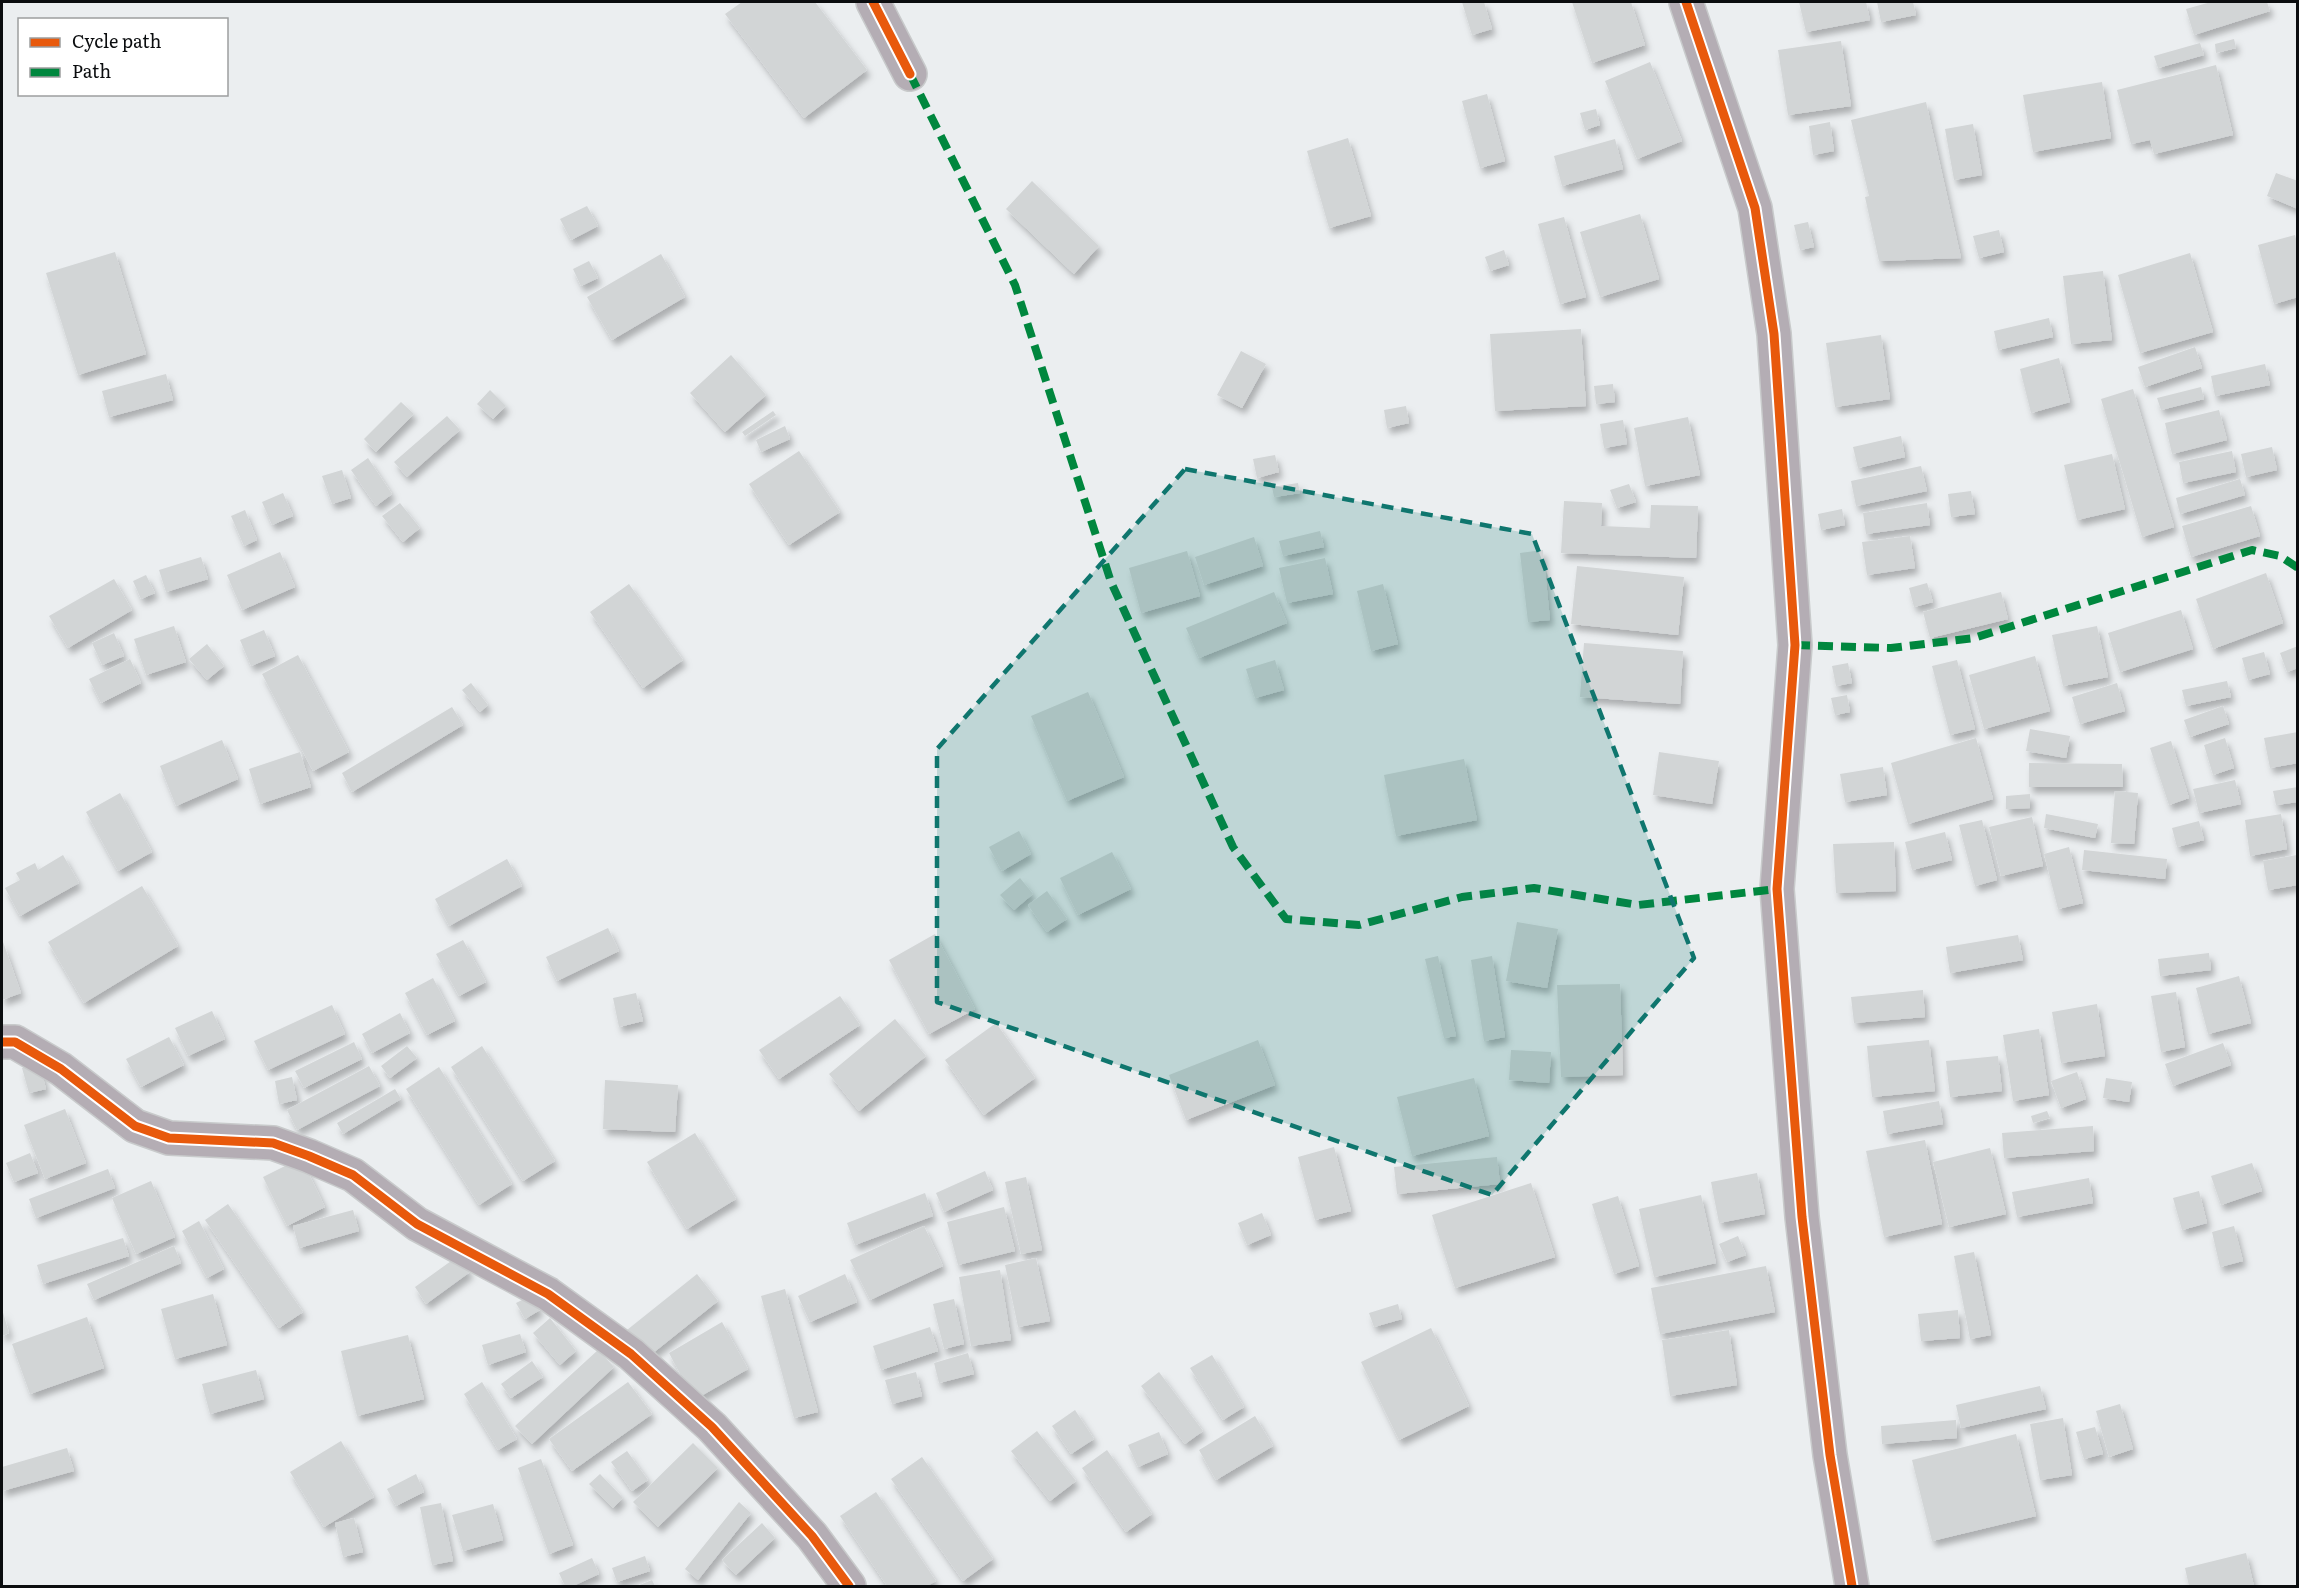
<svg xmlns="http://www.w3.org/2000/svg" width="2299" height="1588" font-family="Literata,serif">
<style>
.building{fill:#d2d5d6;filter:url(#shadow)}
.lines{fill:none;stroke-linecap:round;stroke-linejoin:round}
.street-casing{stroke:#c8cacb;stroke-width:36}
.street{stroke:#b4adb4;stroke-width:33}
.quiet{stroke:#00873e;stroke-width:8;stroke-dasharray:15 8;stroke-linecap:butt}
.cycleway-casing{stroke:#fff;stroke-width:13}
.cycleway{stroke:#e8590c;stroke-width:9}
.marked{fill:#0f766e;fill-opacity:0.2;stroke:#0f766e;stroke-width:4.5;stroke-dasharray:12 8;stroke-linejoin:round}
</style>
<defs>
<filter id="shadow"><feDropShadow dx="3.5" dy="6" stdDeviation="3" flood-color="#0004"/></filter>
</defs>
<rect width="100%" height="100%" fill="#ebeef0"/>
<!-- building -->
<path class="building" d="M742,2H815L867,70L804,118L725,14Z
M1462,2H1484L1492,29L1472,35Z
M1572,2H1631L1645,45L1592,63Z
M1799,2H1866L1870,20L1806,32Z
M1877,2H1913L1916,15L1881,22Z
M2211,2H2267L2270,11L2194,35L2186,9Z
M2234,39L2236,48L2216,53L2215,44Z
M1841,41L1851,106L1788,115L1778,50Z
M2200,43L2204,55L2158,68L2154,56Z
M1650,62L1682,141L1637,159L1605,81Z
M2216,65L2233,135L2154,154L2150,140L2131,144L2117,90Z
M2102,82L2111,138L2033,152L2023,95Z
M1487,94L1505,161L1480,168L1462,101Z
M1926,102L1961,258L1879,261L1865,197L1869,196L1851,120Z
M1596,109L1600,125L1585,130L1580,113Z
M1830,122L1834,151L1813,155L1809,126Z
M1973,124L1982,175L1954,180L1945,129Z
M1348,138L1371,216L1329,228L1307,151Z
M1615,139L1623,169L1562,186L1554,156Z
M2276,173L2298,181V209L2267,196Z
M1032,181L1099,246L1074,274L1006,209Z
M587,206L598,226L571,240L560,219Z
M1640,214L1659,279L1600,297L1580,232Z
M1564,217L1586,297L1560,304L1538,224Z
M1808,222L1814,247L1800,250L1794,225Z
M1999,230L2004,252L1979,258L1973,236Z
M2295,235L2298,247V297L2274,304L2258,245Z
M1504,250L1509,265L1490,271L1485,257Z
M115,252L146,354L78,375L46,273Z
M2190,253L2213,332L2140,353L2118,275Z
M661,254L685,297L612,340L587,297Z
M589,261L598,278L581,286L573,269Z
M2103,271L2112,340L2071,344L2063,276Z
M2049,318L2053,337L1998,350L1994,331Z
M1581,329L1586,406L1495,411L1490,334Z
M1881,335L1890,399L1835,407L1826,343Z
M2195,347L2202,368L2145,387L2138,367Z
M1241,351L1266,364L1242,408L1217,395Z
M731,355L766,395L725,432L690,393Z
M2059,358L2070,402L2031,413L2020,369Z
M2265,364L2270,385L2215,396L2211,376Z
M166,374L173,400L109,417L102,391Z
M1613,384L1615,402L1596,404L1594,386Z
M2201,387L2204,399L2161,410L2157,398Z
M2133,389L2174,527L2142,537L2101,399Z
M490,390L506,406L493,419L477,404Z
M401,402L414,414L376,452L364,439Z
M1406,406L1409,423L1387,428L1384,410Z
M2219,410L2227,440L2172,454L2165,423Z
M773,411L776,415L745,436L742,432Z
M447,416L460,430L407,477L394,462Z
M1688,417L1700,475L1645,486L1634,428Z
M1623,420L1627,444L1604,448L1600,424Z
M785,426L790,439L761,452L756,440Z
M1901,436L1905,457L1858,468L1853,447Z
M2272,447L2277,470L2246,477L2241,454Z
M799,451L840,512L789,545L749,484Z
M2232,451L2236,472L2183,483L2179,462Z
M2112,454L2125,509L2077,520L2064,465Z
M1275,455L1279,472L1257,478L1253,459Z
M368,458L392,494L376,506L351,470Z
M1921,466L1927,491L1856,506L1851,481Z
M342,470L351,498L332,504L322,476Z
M2240,479L2245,495L2180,514L2176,498Z
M1298,483L1300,493L1274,497L1272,487Z
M1629,484L1636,502L1617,508L1610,490Z
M1971,491L1975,514L1951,517L1948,494Z
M283,493L293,516L272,525L262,502Z
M1564,501L1602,503L1601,526L1650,528L1651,505L1698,506L1696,558L1561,553Z
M400,503L420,528L403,542L382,516Z
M1927,503L1930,525L1866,534L1863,513Z
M2251,506L2260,536L2191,557L2182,526Z
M1842,509L1845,525L1821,530L1818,514Z
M245,510L257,540L244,546L231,516Z
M1320,531L1324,547L1283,556L1279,541Z
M1910,536L1915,568L1867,575L1862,542Z
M1254,537L1263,566L1204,585L1195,557Z
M1543,550L1550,620L1528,622L1520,553Z
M1187,551L1200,596L1141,613L1129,568Z
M280,552L295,587L242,610L227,575Z
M201,557L208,579L166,592L159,570Z
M1325,558L1333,594L1287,603L1279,568Z
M1577,566L1684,577L1678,635L1571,624Z
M2266,573L2283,623L2213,649L2196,599Z
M146,575L155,593L141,599L133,581Z
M114,579L132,610L68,648L49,616Z
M1927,583L1933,602L1914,607L1909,588Z
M629,584L683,660L643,688L590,612Z
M1383,584L1398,644L1371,651L1357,591Z
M1274,592L1287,623L1199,658L1186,628Z
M2001,592L2008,619L1930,638L1923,612Z
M2181,610L2193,649L2120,672L2108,633Z
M174,626L186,662L146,675L134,639Z
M2097,626L2108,677L2063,686L2052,635Z
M264,630L275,656L251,666L240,640Z
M114,633L124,656L102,665L92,643Z
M1584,643L1683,651L1680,704L1580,697Z
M207,644L224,666L207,680L189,659Z
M2298,646V668L2287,672L2280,653Z
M2264,652L2270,674L2248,680L2242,658Z
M298,655L349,752L313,771L262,674Z
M2035,656L2050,711L1984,729L1969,675Z
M130,659L141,683L101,703L89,679Z
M1275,660L1284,690L1255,698L1246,669Z
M1957,660L1975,729L1950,735L1932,666Z
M1848,663L1852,683L1836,686L1832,666Z
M2227,681L2231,697L2186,706L2182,690Z
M471,683L488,705L480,712L462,690Z
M2117,683L2125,711L2080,724L2072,697Z
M1088,692L1124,777L1067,801L1031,716Z
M1847,695L1850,712L1835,715L1831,698Z
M2223,706L2229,724L2190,737L2184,720Z
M452,707L463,725L352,792L342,773Z
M2030,729L2070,736L2066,758L2026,751Z
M2298,732V763L2270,768L2264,738Z
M1976,738L1993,799L1908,824L1891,763Z
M2225,738L2234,768L2213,775L2204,745Z
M222,740L238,779L176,806L160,766Z
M2171,741L2189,798L2169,805L2150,748Z
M300,752L311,787L260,804L249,769Z
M1659,752L1719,761L1712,804L1653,795Z
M1464,759L1477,820L1396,836L1384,775Z
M2029,763L2122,764L2123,787H2029Z
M1883,767L1887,795L1845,802L1840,774Z
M2235,780L2241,804L2199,813L2193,789Z
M2298,787V802L2276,805L2273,791Z
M2115,791L2138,793L2134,844L2111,843Z
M120,793L152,852L118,871L86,812Z
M2030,794V808L2006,809V796Z
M2046,814L2098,824L2095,838L2044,828Z
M2281,814L2287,849L2250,856L2245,820Z
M2032,817L2043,866L2001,876L1989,827Z
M1982,820L1997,880L1975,886L1959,825Z
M2199,821L2204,840L2177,847L2172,828Z
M1019,831L1031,854L1002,871L989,847Z
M1945,832L1952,860L1912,870L1905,842Z
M1894,842L1896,891L1836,893L1833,844Z
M2069,847L2083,903L2058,909L2044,854Z
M2084,850L2167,859L2165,879L2082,870Z
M1112,852L1131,889L1078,915L1060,878Z
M63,855L79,883L20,916L5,888L20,880L16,873L35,863L38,870Z
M2297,855L2298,885L2268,890L2263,861Z
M507,859L522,886L449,926L435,899Z
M1020,878L1033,894L1014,910L1000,895Z
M142,886L178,946L84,1003L48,942Z
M1047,891L1067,919L1047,932L1028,905Z
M1517,922L1558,929L1547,988L1506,981Z
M608,928L619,951L557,981L546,957Z
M935,934L975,1009L929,1034L889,960Z
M2018,935L2023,960L1950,973L1946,947Z
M2,939L21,993L2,1000Z
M463,940L486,982L459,996L436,954Z
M2209,953L2211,970L2160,976L2158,959Z
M1438,956L1456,1036L1444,1038L1425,959Z
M1492,956L1505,1037L1484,1041L1471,960Z
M2239,976L2251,1023L2208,1034L2196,988Z
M433,978L455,1021L427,1035L405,993Z
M1620,984L1623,1075L1561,1077L1557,985Z
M1923,990L1925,1017L1854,1023L1851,997Z
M2176,992L2185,1047L2161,1052L2151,996Z
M636,993L643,1021L619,1027L613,998Z
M840,996L860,1025L779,1079L759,1050Z
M2097,1004L2105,1056L2061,1063L2052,1012Z
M332,1005L345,1034L268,1070L254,1041Z
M212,1011L225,1039L188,1056L175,1028Z
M400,1013L410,1033L372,1053L362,1034Z
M895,1019L926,1056L859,1111L829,1074Z
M996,1023L1035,1078L984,1115L945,1060Z
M2039,1029L2049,1095L2013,1101L2003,1035Z
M169,1037L184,1065L141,1087L126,1059Z
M1258,1040L1275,1085L1186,1120L1169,1075Z
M1929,1040L1935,1091L1872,1097L1867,1046Z
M354,1042L362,1059L304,1088L295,1071Z
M2223,1043L2231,1065L2173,1086L2165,1064Z
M407,1046L417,1058L390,1078L381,1066Z
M482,1046L555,1161L523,1181L451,1067Z
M1511,1050L1551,1052L1549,1083L1509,1080Z
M1998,1056L2002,1091L1950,1097L1946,1061Z
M39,1063L46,1089L29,1093L22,1068Z
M369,1066L380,1086L297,1130L287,1110Z
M439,1067L512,1184L479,1205L406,1089Z
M2077,1072L2086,1099L2061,1108L2051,1081Z
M292,1077L297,1100L279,1104L275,1081Z
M1474,1078L1489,1136L1412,1156L1397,1097Z
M2106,1078L2132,1082L2129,1102L2103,1098Z
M605,1080L678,1085L675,1132L603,1129Z
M395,1089L401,1099L343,1134L337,1123Z
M1939,1101L1943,1124L1887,1134L1883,1111Z
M65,1109L86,1163L45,1179L24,1125Z
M2047,1111L2050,1118L2033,1123L2031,1116Z
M2093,1126L2094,1151L2004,1158L2002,1133Z
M695,1133L736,1199L687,1229L647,1162Z
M1925,1140L1942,1224L1884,1237L1866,1151Z
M1334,1147L1351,1211L1315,1220L1298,1157Z
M1990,1148L2006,1214L1949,1227L1933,1162Z
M30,1153L38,1173L14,1182L6,1163Z
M1497,1157L1500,1184L1397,1194L1394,1167Z
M301,1158L325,1207L287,1226L263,1177Z
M2252,1163L2262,1191L2221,1205L2211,1176Z
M108,1169L115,1188L36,1218L29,1199Z
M985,1171L993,1190L944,1212L936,1193Z
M1757,1173L1765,1214L1719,1223L1711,1182Z
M1026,1177L1042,1250L1021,1254L1005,1182Z
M2089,1178L2093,1203L2017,1217L2012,1192Z
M151,1181L175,1237L136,1254L112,1198Z
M1531,1183L1555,1257L1455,1288L1432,1215Z
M2199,1191L2207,1223L2182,1230L2173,1198Z
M925,1193L933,1216L855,1245L847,1223Z
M1701,1195L1716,1263L1654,1277L1639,1209Z
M1618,1196L1639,1266L1614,1274L1592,1204Z
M228,1204L303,1312L279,1328L205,1220Z
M1004,1207L1015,1251L958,1265L947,1222Z
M353,1210L359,1231L299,1248L293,1226Z
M1262,1213L1271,1235L1247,1245L1238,1223Z
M199,1221L224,1269L207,1278L182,1231Z
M924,1226L943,1266L870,1300L850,1260Z
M2234,1226L2243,1261L2220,1267L2212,1232Z
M1738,1236L1746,1255L1727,1262L1719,1244Z
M123,1238L129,1256L43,1284L37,1265Z
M174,1246L181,1263L94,1300L87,1284Z
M1974,1252L1991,1335L1970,1339L1954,1256Z
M458,1256L470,1272L426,1304L415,1287Z
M1036,1258L1050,1321L1018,1327L1005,1265Z
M1766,1266L1775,1312L1660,1334L1651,1288Z
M1000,1270L1011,1340L971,1346L959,1277Z
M697,1274L718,1301L648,1357L627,1330Z
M845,1274L857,1302L810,1322L798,1296Z
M785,1289L818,1412L794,1418L761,1296Z
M213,1294L227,1345L175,1359L161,1309Z
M532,1295L540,1310L525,1319L516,1303Z
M954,1299L964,1344L944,1349L933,1304Z
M1398,1304L1402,1319L1374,1327L1369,1313Z
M2,1309L9,1333L2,1336Z
M1958,1310L1960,1338L1921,1341L1918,1314Z
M87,1317L104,1368L30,1394L12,1344Z
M550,1318L576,1351L560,1365L533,1333Z
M722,1322L748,1369L694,1400L669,1353Z
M930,1327L938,1351L881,1370L873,1346Z
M1431,1328L1469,1406L1399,1440L1361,1362Z
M1729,1330L1737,1385L1670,1396L1662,1340Z
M520,1334L526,1352L488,1365L482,1345Z
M408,1335L424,1399L357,1416L341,1351Z
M598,1350L614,1367L532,1444L515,1426Z
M968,1353L974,1374L939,1383L934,1363Z
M1212,1355L1244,1407L1223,1420L1190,1368Z
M532,1361L543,1377L511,1398L501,1384Z
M256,1370L264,1399L210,1414L202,1384Z
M916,1372L922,1396L892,1404L885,1380Z
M1159,1372L1203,1431L1185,1444L1141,1386Z
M482,1382L517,1439L498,1450L464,1394Z
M628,1382L652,1414L572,1471L549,1439Z
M2040,1386L2046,1409L1961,1428L1956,1405Z
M2120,1404L2133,1449L2109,1457L2096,1411Z
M1075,1410L1094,1439L1071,1454L1052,1426Z
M1255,1416L1273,1446L1216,1480L1199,1450Z
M2063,1418L2072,1475L2040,1480L2030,1424Z
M1956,1420L1957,1438L1882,1444L1881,1426Z
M2095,1427L2103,1454L2084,1459L2076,1432Z
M1037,1431L1076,1481L1050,1501L1011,1451Z
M1159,1432L1168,1454L1138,1467L1128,1445Z
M2016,1434L2036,1516L1932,1541L1912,1460Z
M341,1441L374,1497L324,1527L290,1472Z
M693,1443L718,1468L658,1527L633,1502Z
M67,1448L74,1471L2,1491V1467Z
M1107,1450L1152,1514L1126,1532L1082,1468Z
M627,1451L648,1480L632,1491L611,1462Z
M922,1457L993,1559L963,1581L891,1479Z
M541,1459L573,1545L549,1554L518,1468Z
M416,1474L424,1492L396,1506L387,1489Z
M600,1474L623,1498L613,1508L589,1484Z
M876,1492L936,1581L927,1586H887L840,1516Z
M739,1502L751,1513L698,1580L685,1569Z
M441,1503L453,1561L432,1565L420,1507Z
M493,1504L503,1540L463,1551L452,1515Z
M354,1518L363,1552L343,1557L335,1523Z
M762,1523L775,1538L736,1575L722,1560Z
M2246,1553L2254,1586H2189L2185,1568Z
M645,1556L650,1571L617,1582L612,1568Z
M592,1558L599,1574L573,1586H565L559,1573Z
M652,1580L655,1586H637Z"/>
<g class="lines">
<!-- street casing -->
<g class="street-casing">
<path id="street" d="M873,2L910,74
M1686,2L1755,208L1774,334L1795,645L1777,889L1802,1217L1830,1455L1852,1586
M2,1042H15L61,1069L135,1126L169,1138L273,1143L309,1156L353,1175L417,1224L548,1294L631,1354L712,1427L812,1536L849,1586"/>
</g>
<!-- street -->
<use href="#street" class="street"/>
<!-- quiet -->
<path class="quiet" d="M910,74L1015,285L1111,582L1233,847L1286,919L1359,925L1462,897L1534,888L1638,905L1777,889
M1795,645L1891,648L1974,638L2252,550L2280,556L2298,568"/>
<!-- cycleway casing -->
<g class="cycleway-casing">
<path id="cycleway" d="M873,2L910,74
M1686,2L1755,208L1774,334L1795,645L1777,889L1802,1217L1830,1455L1852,1586
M2,1042H15L61,1069L135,1126L169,1138L273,1143L309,1156L353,1175L417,1224L548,1294L631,1354L712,1427L812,1536L849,1586"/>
</g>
<!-- cycleway -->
<use href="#cycleway" class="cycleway"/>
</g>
<!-- marked area -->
<path class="marked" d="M1185,469L1532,534L1694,958L1492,1195L937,1002V749Z"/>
<!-- border -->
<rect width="2299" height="1588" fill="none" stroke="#0b0d0f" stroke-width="6"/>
<!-- legend -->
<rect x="18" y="18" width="210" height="78" fill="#ffffff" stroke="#9d9e9f" stroke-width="1.5"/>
<rect x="30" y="38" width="30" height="9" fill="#e8590c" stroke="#9d9e9f" stroke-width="1.5"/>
<text x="72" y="48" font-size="18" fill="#0b0d0f">Cycle path</text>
<rect x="30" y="68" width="30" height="9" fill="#00873e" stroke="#9d9e9f" stroke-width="1.5"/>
<text x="72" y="78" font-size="18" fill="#0b0d0f">Path</text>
</svg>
